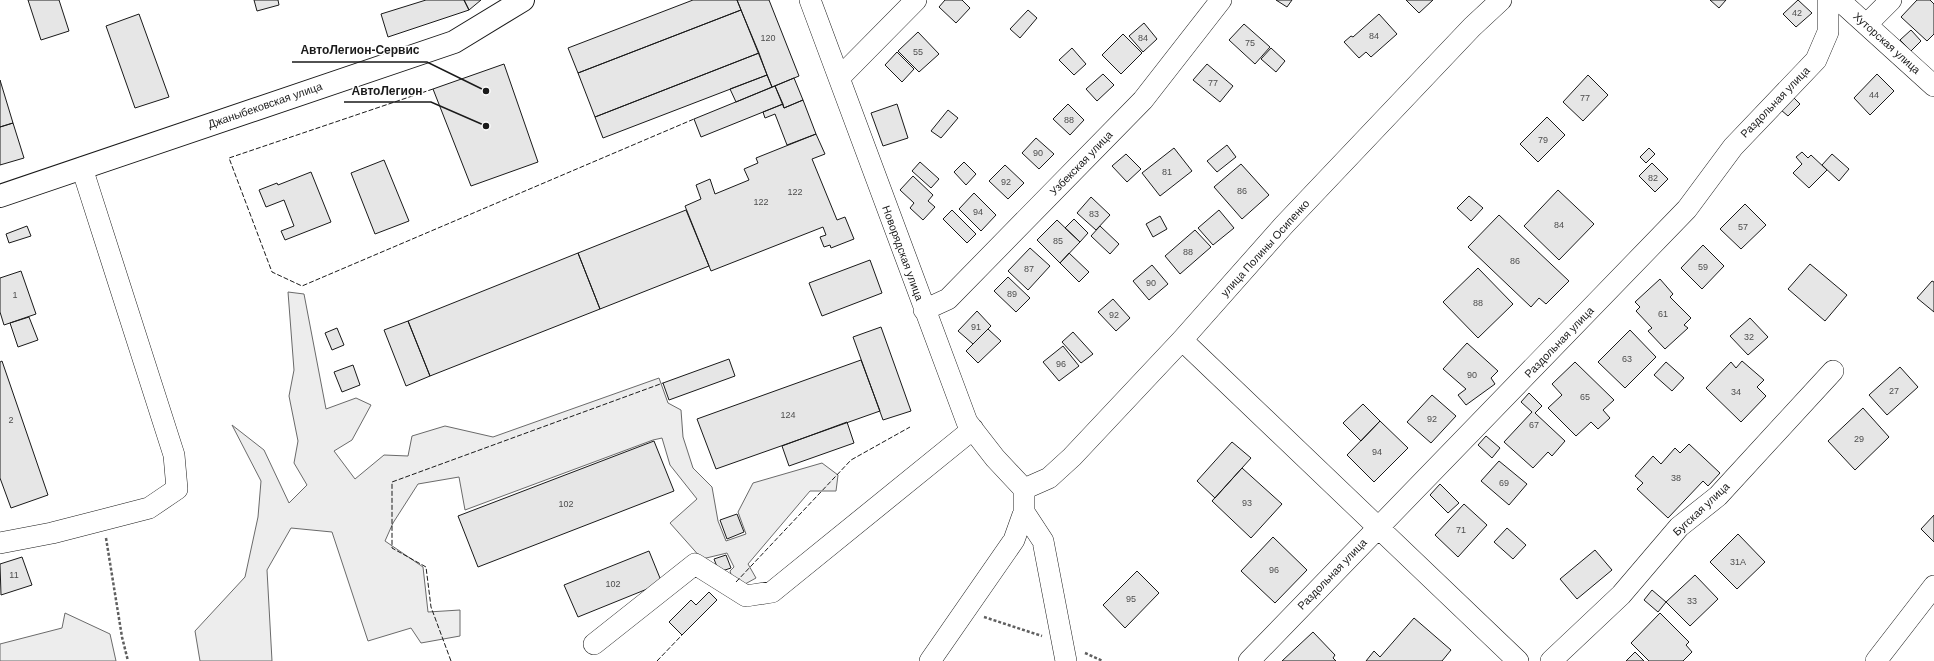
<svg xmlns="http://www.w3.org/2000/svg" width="1934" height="661" font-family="Arial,sans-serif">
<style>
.built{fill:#ededed;stroke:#6a6a6a}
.building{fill:#e6e6e6;stroke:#1a1a1a}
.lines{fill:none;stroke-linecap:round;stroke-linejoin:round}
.minor-casing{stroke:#1a1a1a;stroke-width:22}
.major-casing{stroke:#1a1a1a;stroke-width:24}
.path{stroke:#5f5f5f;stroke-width:2.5;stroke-dasharray:3 2;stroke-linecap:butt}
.minor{stroke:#fff;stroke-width:21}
.major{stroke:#fff;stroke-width:22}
.fence{stroke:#1a1a1a;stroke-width:1;stroke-dasharray:5 2;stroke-linecap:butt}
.labels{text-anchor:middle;stroke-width:3;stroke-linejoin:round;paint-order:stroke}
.number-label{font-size:9px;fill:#4d4d4d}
.street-label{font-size:11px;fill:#1a1a1a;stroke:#fff}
.leader{fill:none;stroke:#1a1a1a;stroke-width:1.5}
.callout-dot{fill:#1a1a1a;stroke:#fff;stroke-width:1.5}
.callout-label{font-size:12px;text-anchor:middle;font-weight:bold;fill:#1a1a1a;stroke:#fff;stroke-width:3;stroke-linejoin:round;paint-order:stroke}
</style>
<rect width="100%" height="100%" fill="#fff"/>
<!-- built -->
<path class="built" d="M288,292L304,294L326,409L356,398L371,405L352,440L334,451L355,479L384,455L408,456L412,436L445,426L493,437L659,378L668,403L681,410L683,437L693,468L712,487L718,521L726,541L746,534L738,512L753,483L822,463L838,475L836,491H810L748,564L756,578L736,589L730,571L734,567L727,553L702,559L670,523L697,499L670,465L662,438L653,440L465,510L459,477L418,484L393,523L385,541L423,567L428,612L460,610V636L421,643L411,628L368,641L332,532L291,528L267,570L272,661H200L195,631L245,577L258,517L261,481L232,425L264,450L289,503L307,485L294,463L298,441L289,396L294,370Z
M65,613L110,634L116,661H0V644L62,628Z"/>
<!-- building -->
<path class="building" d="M28,0H59L69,31L41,40Z
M254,0H278L279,5L257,11Z
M426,0H464L469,10L388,37L381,14Z
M464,0H481L469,10Z
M693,0H737L741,10L578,73L568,48Z
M737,0H769L799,76L772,87Z
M945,0H962L970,8L956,23L939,7Z
M1276,0H1292L1287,7Z
M1406,0H1433L1419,13Z
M1710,0H1726L1719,8Z
M1798,0L1812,13L1796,27L1783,14Z
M1917,0H1930L1934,4V34L1927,41L1901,17Z
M741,10L759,53L595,117L578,73Z
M1028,10L1037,18L1020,38L1010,29Z
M139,14L169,97L135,108L106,26Z
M1379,14L1397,34L1371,57L1366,52L1359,58L1344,42L1351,36L1353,37Z
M1144,23L1157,39L1143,52L1129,36Z
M1244,24L1270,47L1255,64L1229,40Z
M1911,30L1921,41L1911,51L1900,40Z
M918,32L939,54L919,72L898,51Z
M1123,34L1142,53L1121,74L1102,55Z
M1072,48L1086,64L1074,75L1059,60Z
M1271,48L1285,61L1276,72L1261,59Z
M897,52L914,69L902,82L885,65Z
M759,53L767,75L603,138L595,117Z
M504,64L538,162L471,186L433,89Z
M1207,64L1233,86L1220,102L1193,80Z
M1103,74L1114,85L1097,101L1086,89Z
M1877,74L1894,91L1870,115L1854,98Z
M767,75L772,87L736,102L730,89Z
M1588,75L1608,95L1583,121L1563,102Z
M794,78L803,100L784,108L775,86Z
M0,80L13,123L0,127Z
M775,86L783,104L701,137L694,119Z
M1793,97L1800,104L1788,116L1781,110Z
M803,100L816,134L787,145L775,114L765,118L763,112L783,104L784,108Z
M897,104L908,138L883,146L871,113Z
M1068,104L1084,120L1070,135L1053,119Z
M948,110L958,118L941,138L931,131Z
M1547,117L1565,135L1538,162L1520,144Z
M13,123L24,158L0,165V127Z
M816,134L825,154L812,159L837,220L845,217L854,239L831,248L830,245L824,247L820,237L826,235L823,227L711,271L685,206L701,199L696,185L710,179L715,194L749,180L744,169L758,163L756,158Z
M1036,138L1054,154L1039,169L1022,153Z
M1227,145L1236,157L1217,172L1207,161Z
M1174,148L1192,171L1160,196L1142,173Z
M1649,148L1655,154L1646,163L1640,157Z
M1802,152L1808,158L1811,155L1827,170L1809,188L1793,173L1802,164L1796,157Z
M1126,154L1141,169L1127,182L1112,166Z
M1832,154L1849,169L1839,181L1822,165Z
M384,160L409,221L375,234L351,173Z
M920,162L939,179L931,188L912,171Z
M964,162L976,174L966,185L954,172Z
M1652,163L1668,179L1655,192L1639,176Z
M1241,164L1269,195L1242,219L1214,187Z
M1005,165L1024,183L1008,199L989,181Z
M311,172L331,222L285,240L281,231L294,226L284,200L266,207L259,190L277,183L278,185Z
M913,176L933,195L928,201L935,207L923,220L910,208L914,203L900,190Z
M1558,190L1594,224L1559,260L1524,226Z
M974,193L996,215L981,231L959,209Z
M1469,196L1483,208L1471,221L1457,208Z
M1091,197L1110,215L1096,230L1077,213Z
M1745,204L1766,225L1741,249L1720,229Z
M686,210L709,266L600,309L578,253Z
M952,210L976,234L967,243L943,219Z
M1219,210L1234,228L1213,245L1198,228Z
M1499,215L1569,281L1546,304L1539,298L1531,307L1468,247Z
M1160,216L1167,229L1153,237L1146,224Z
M1074,219L1088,233L1080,242L1065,228Z
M1057,220L1080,242L1060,263L1037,240Z
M27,226L31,236L9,243L6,234Z
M1100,226L1119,244L1110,254L1091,236Z
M1195,230L1211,247L1180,274L1165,256Z
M1703,245L1724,266L1702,289L1681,268Z
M1030,248L1050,266L1028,290L1008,271Z
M578,253L600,309L430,376L408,321Z
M1069,253L1089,272L1079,282L1060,263Z
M870,260L882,293L822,316L809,283Z
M1810,264L1847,295L1825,321L1788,289Z
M1152,265L1168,284L1149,300L1133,281Z
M1478,268L1513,304L1478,338L1443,302Z
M21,271L36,314L4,325L0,312V278Z
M1008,277L1030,298L1016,312L994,291Z
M1660,279L1673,294L1670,297L1691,318L1684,325L1688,328L1665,349L1648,331L1652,328L1636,311L1640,307L1635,302Z
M1932,281L1934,282V312L1917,298Z
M1113,299L1130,318L1116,331L1098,312Z
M977,311L991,326L973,344L958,331Z
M29,317L38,340L18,347L10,323Z
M1750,318L1768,337L1748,355L1730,336Z
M408,321L430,376L406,386L384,330Z
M881,327L911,411L883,420L853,337Z
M337,328L344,345L332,350L325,333Z
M988,329L1001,341L978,363L966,351Z
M1630,330L1656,357L1625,388L1598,362Z
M1073,332L1093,354L1081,363L1062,342Z
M1467,343L1498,371L1491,378L1495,384L1466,405L1458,395L1466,389L1443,369Z
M1063,346L1079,366L1059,381L1043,362Z
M729,359L735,376L669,400L663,383Z
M861,360L880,411L716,469L697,419Z
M2,361L48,495L11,508L0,478V362Z
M1742,361L1764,380L1757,387L1766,396L1741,422L1706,388L1731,362L1736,368Z
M1575,362L1614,400L1603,410L1610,418L1598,429L1591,422L1576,436L1548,408L1562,395L1552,384Z
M1666,362L1684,378L1672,391L1654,375Z
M353,365L360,385L342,392L334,372Z
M1900,367L1918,387L1887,415L1869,395Z
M1529,393L1542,406L1535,413L1565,441L1552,456L1548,452L1533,468L1504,442L1532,412L1521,402Z
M1432,395L1456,416L1431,443L1407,422Z
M1363,404L1380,421L1361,441L1343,423Z
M1863,408L1889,437L1855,470L1828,441Z
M1380,421L1408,448L1374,482L1347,455Z
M847,422L854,443L789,466L782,446Z
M1486,436L1500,448L1492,458L1478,445Z
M654,441L674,491L478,567L458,516Z
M1232,442L1251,458L1215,498L1197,481Z
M1689,444L1720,473L1708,486L1703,481L1668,518L1637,489L1643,483L1635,476L1653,456L1661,464L1675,448L1680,453Z
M1499,461L1527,484L1509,505L1481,481Z
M1242,468L1282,504L1251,538L1212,501Z
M1440,484L1459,503L1448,513L1430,495Z
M1464,504L1487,525L1458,557L1435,535Z
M737,514L744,532L727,539L720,520Z
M1934,515V542L1921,529Z
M1507,528L1526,545L1513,559L1494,542Z
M1738,534L1765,562L1737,589L1710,562Z
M1273,537L1307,570L1275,603L1241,571Z
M1595,550L1612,570L1577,599L1560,579Z
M649,551L662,583L578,617L564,585Z
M726,555L731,568L719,572L714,559Z
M22,557L32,585L1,595L0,564Z
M1137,571L1159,593L1125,628L1103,605Z
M1695,575L1718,599L1690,626L1666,602Z
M1652,590L1666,602L1658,612L1644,600Z
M709,592L717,600L682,635L669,622L691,600L696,605Z
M1660,613L1689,642L1686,645L1692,652L1683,661H1649L1631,643Z
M1414,618L1451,650L1442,661H1366L1374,651L1380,657Z
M1313,632L1335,655L1333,658L1336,661H1282Z
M1635,652L1644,661H1626Z"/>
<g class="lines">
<!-- minor casing -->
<g class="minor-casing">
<path id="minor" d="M810,0L967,422L995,458L1024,489
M1839,0L1934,86
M1867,24L1891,0
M839,78L916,0
M924,310L948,299L1143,100L1221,0
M1182,340L1518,661
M1024,489L1049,478L1072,457L1182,340L1284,225L1472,27L1501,0
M1024,512L1043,541L1066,661
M0,543L52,533L149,508L177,489L174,455L82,168
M594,644L695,564L746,596L772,592L973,429
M930,661L1014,540L1024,512V489
M1249,661L1687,209L1733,147L1816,60L1828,32V0
M1551,661L1621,595L1679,527L1718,496L1833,371
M1876,661L1934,586"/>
</g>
<!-- major casing -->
<g class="major-casing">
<path id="major" d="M0,196L454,42L523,0"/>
</g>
<!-- path -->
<path class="path" d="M106,538L122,637L128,661
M984,617L1042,636
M1085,653L1103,661"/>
<!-- minor -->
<use href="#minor" class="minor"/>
<!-- major -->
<use href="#major" class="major"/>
<!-- fence -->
<path class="fence" d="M433,89L229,158L272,272L302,286L694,119
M736,582L851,460L910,427
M451,661L431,607L426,567L392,548V482L663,383
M657,661L682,635"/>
</g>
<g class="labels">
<!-- number labels -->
<g class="number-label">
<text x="1797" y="16">42</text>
<text x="1374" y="39">84</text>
<text x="768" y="41">120</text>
<text x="1143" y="41">84</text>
<text x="1250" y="46">75</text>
<text x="918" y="55">55</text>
<text x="1213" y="86">77</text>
<text x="1874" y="98">44</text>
<text x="1585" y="101">77</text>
<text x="1069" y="123">88</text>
<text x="1543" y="143">79</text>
<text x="1038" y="156">90</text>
<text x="1167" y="175">81</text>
<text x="1653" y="181">82</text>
<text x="1006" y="185">92</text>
<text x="1242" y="194">86</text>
<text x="795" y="195">122</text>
<text x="761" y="205">122</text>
<text x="978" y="215">94</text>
<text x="1094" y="217">83</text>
<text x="1559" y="228">84</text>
<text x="1743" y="230">57</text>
<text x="1058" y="244">85</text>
<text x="1188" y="255">88</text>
<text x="1515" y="264">86</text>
<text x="1703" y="270">59</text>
<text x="1029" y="272">87</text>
<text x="1151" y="286">90</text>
<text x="1012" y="297">89</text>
<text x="15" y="298">1</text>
<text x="1478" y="306">88</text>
<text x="1663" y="317">61</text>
<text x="1114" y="318">92</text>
<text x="976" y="330">91</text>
<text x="1749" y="340">32</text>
<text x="1627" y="362">63</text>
<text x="1061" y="367">96</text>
<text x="1472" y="378">90</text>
<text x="1894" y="394">27</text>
<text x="1736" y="395">34</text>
<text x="1585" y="400">65</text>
<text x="788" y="418">124</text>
<text x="1432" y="422">92</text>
<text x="11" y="423">2</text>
<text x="1534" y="428">67</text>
<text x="1859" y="442">29</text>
<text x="1377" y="455">94</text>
<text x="1676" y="481">38</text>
<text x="1504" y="486">69</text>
<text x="1247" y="506">93</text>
<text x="566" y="507">102</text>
<text x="1461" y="533">71</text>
<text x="1738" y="565">31А</text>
<text x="1274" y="573">96</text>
<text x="14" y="578">11</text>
<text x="613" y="587">102</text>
<text x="1131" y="602">95</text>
<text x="1692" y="604">33</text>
</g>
<!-- street labels -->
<g class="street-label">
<text transform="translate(1887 43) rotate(42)" y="4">Хуторская улица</text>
<text transform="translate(1775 102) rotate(-46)" y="4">Раздольная улица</text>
<text transform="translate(265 105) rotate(-19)" y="4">Джаныбековская улица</text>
<text transform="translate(1081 163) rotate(-46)" y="4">Узбекская улица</text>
<text transform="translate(1265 248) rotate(-48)" y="4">улица Полины Осипенко</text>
<text transform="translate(903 253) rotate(70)" y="4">Новорядская улица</text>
<text transform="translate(1559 342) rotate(-46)" y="4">Раздольная улица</text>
<text transform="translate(1701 509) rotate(-43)" y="4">Бугская улица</text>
<text transform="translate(1332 574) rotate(-46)" y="4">Раздольная улица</text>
</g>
</g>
<!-- callouts -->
<path class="leader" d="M486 91L427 62H292M486 126L431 102H344"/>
<g class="callout-dot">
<circle cx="486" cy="91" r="4"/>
<circle cx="486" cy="126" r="4"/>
</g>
<g class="callout-label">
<text x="360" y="54">АвтоЛегион-Сервис</text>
<text x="387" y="95">АвтоЛегион</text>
</g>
</svg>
